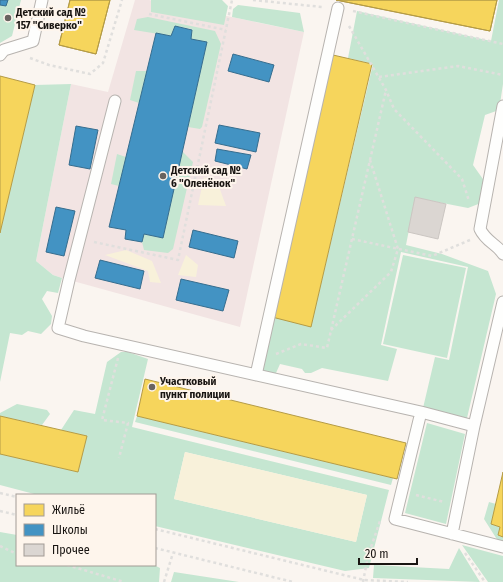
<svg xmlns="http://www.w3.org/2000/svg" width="503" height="582" font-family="'Fira Sans Condensed',sans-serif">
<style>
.education{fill:#f2e4e3}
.green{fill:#c5e6d1;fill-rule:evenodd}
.sand{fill:#f8f1da}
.homes{fill:#f6d55c;stroke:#b49b46}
.schools{fill:#4393c3;stroke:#366d8e}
.building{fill:#dbd6d2;stroke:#cbc6c2}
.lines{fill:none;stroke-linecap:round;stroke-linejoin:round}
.service-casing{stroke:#b7b3af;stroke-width:13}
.path{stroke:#e0dfdd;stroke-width:2.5;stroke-dasharray:3 3;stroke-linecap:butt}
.service{stroke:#fefefd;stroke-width:11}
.poi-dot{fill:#686360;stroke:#fef5ec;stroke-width:1.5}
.labels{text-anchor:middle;stroke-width:4;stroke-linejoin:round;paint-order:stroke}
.poi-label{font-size:11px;font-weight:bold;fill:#191512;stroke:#fef5ec;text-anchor:start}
</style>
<rect width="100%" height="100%" fill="#faf5f0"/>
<!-- education -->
<path class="education" d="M135,0H149L304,32L240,327L62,278L53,275L36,261L71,84L108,92Z"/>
<!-- green -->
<path class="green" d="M0,0H21L12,36L0,43Z
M149,0H222L228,6L224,25L151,12V0Z
M499,0H503V84L499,110L485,115L473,165L485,182L481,203L468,208L417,198L414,204L406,245L442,254L488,271L496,294L467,418L423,408L435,357L449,360L468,267L401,252L381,345L397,349L388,381L322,368L311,373H305L302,369L280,364L276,373L271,374L259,370L272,317L311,326L373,64L348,58L357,11L491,41Z
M238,5L300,13L304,32L232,17L233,9Z
M148,17L215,31L221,44L202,127L200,129L188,127L207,42L191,39L192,29L175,26L171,36L134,30L137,19Z
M136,71H147L139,103L130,100Z
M71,84L36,261L53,275L62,278L58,293L47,291L42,299L52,316L51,324L41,334L28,331L22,335L10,333L0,382V233L35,85Z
M182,151L193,162L173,249L168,253L144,250L142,242L144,234L163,238Z
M117,154L126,157L119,186L111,184Z
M403,255L466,268L447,358L383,344Z
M121,352H128L148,359L132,427L389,490L369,568L345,571L155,526V495H38L0,485V454L78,472L87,436L61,430L74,410L95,414L107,362ZM185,452L367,495L356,542L174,499Z
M17,404L47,410L50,414L42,425L0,416V413Z
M137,416L393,478L391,485L135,422Z
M427,423L465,434L446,524L405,513Z
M489,502L496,504L491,524L500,527L498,535L503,537V542L498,541L484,519Z
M0,532L17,535V565H154L160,568L159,582H0Z
M462,545L503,556V582H488Z
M459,548L480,582L373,578L374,565L449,569Z
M174,572L239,582H171Z"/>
<!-- sand -->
<path class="sand" d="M204,177L218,184L226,206L198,205Z
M126,250L152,261L161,283L150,282L148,271L105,255Z
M186,255L198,265L196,277L178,275Z
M185,452L367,495L356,542L174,499Z"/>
<!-- homes -->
<path class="homes" d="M70,0H110L96,54L59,45Z
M70,0H110L96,54L59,45Z
M336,0H497L490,31Z
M336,0H497L490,31Z
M333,55L372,64L311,327L272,317Z
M0,76L35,85L0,233Z
M145,379L406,443L397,479L137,416Z
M0,416L87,436L78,472L0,454Z
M503,472V537L498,535L500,527L491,524Z"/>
<!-- schools -->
<path class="schools" d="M0,0H8L6,6L0,5Z
M175,26L192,30L191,39L207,42L163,238L144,234L142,242L125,239L126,230L109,227L156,33L171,36Z
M233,54L274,65L269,82L228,71Z
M219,125L260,133L256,152L215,143Z
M76,126L98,130L90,169L69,165Z
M217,149L251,155L247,169L215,161Z
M56,207L75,211L64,256L46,252Z
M193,230L238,241L234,258L189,247Z
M100,260L144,271L140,289L95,278Z
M181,279L229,290L223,311L176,300Z"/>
<!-- building -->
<path class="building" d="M415,197L446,204L438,239L408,232Z"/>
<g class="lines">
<!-- service casing -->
<g class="service-casing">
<path id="service" d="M0,55L4,50L33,41L42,0
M115,101L69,280L58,328L84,336L421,412L474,426
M503,106L480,229C486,242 497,244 503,254
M256,375L338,8
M421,412L395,519L503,547
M452,534L474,426L503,302"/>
</g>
<!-- path -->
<path class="path" d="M253,0L322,7
M353,11L503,44
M149,14L226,30
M349,26L386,90L394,109L462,179L469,201
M30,58L49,65L90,74L103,63L122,0
M379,77L458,66L503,75
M352,239L432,256L470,240
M94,242L178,260L232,0
M331,330L391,272L398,249L370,160
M276,354L301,344L327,348L386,90
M118,358L102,420L128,423L119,458
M0,493L17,497
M416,495L444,502
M0,511L17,515
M155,529L364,580L408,582
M0,546L17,554
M155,548L293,582
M465,553L485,582
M67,565L124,582
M164,582L173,553
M363,582L368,556L380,521"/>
<!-- service -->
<use href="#service" class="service"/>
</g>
<!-- markers -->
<g class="poi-dot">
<circle cx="8" cy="18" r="4"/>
<circle cx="163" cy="176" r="4"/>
<circle cx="152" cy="387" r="4"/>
</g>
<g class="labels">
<!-- poi labels -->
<g class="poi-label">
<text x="16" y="16">Детский сад №<tspan x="16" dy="13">157 "Сиверко"</tspan></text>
<text x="171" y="174">Детский сад №<tspan x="171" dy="13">6 "Оленёнок"</tspan></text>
<text x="160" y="385">Участковый<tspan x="160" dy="13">пункт полиции</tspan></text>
</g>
</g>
<!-- legend -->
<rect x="16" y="494" width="140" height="72" fill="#fef5ec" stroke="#a29b95"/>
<rect x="24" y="504" width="20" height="12" fill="#f6d55c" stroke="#a29b95"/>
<text x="52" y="514" font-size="12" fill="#191512">Жильё</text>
<rect x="24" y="524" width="20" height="12" fill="#4393c3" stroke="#a29b95"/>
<text x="52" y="534" font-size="12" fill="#191512">Школы</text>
<rect x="24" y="544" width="20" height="12" fill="#dbd6d2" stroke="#a29b95"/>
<text x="52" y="554" font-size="12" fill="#191512">Прочее</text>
<!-- scale -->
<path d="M359 558v6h58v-6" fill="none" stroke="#191512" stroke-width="2"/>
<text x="365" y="558" font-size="12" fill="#191512" stroke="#fef5ec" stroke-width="3" paint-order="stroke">20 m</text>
</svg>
